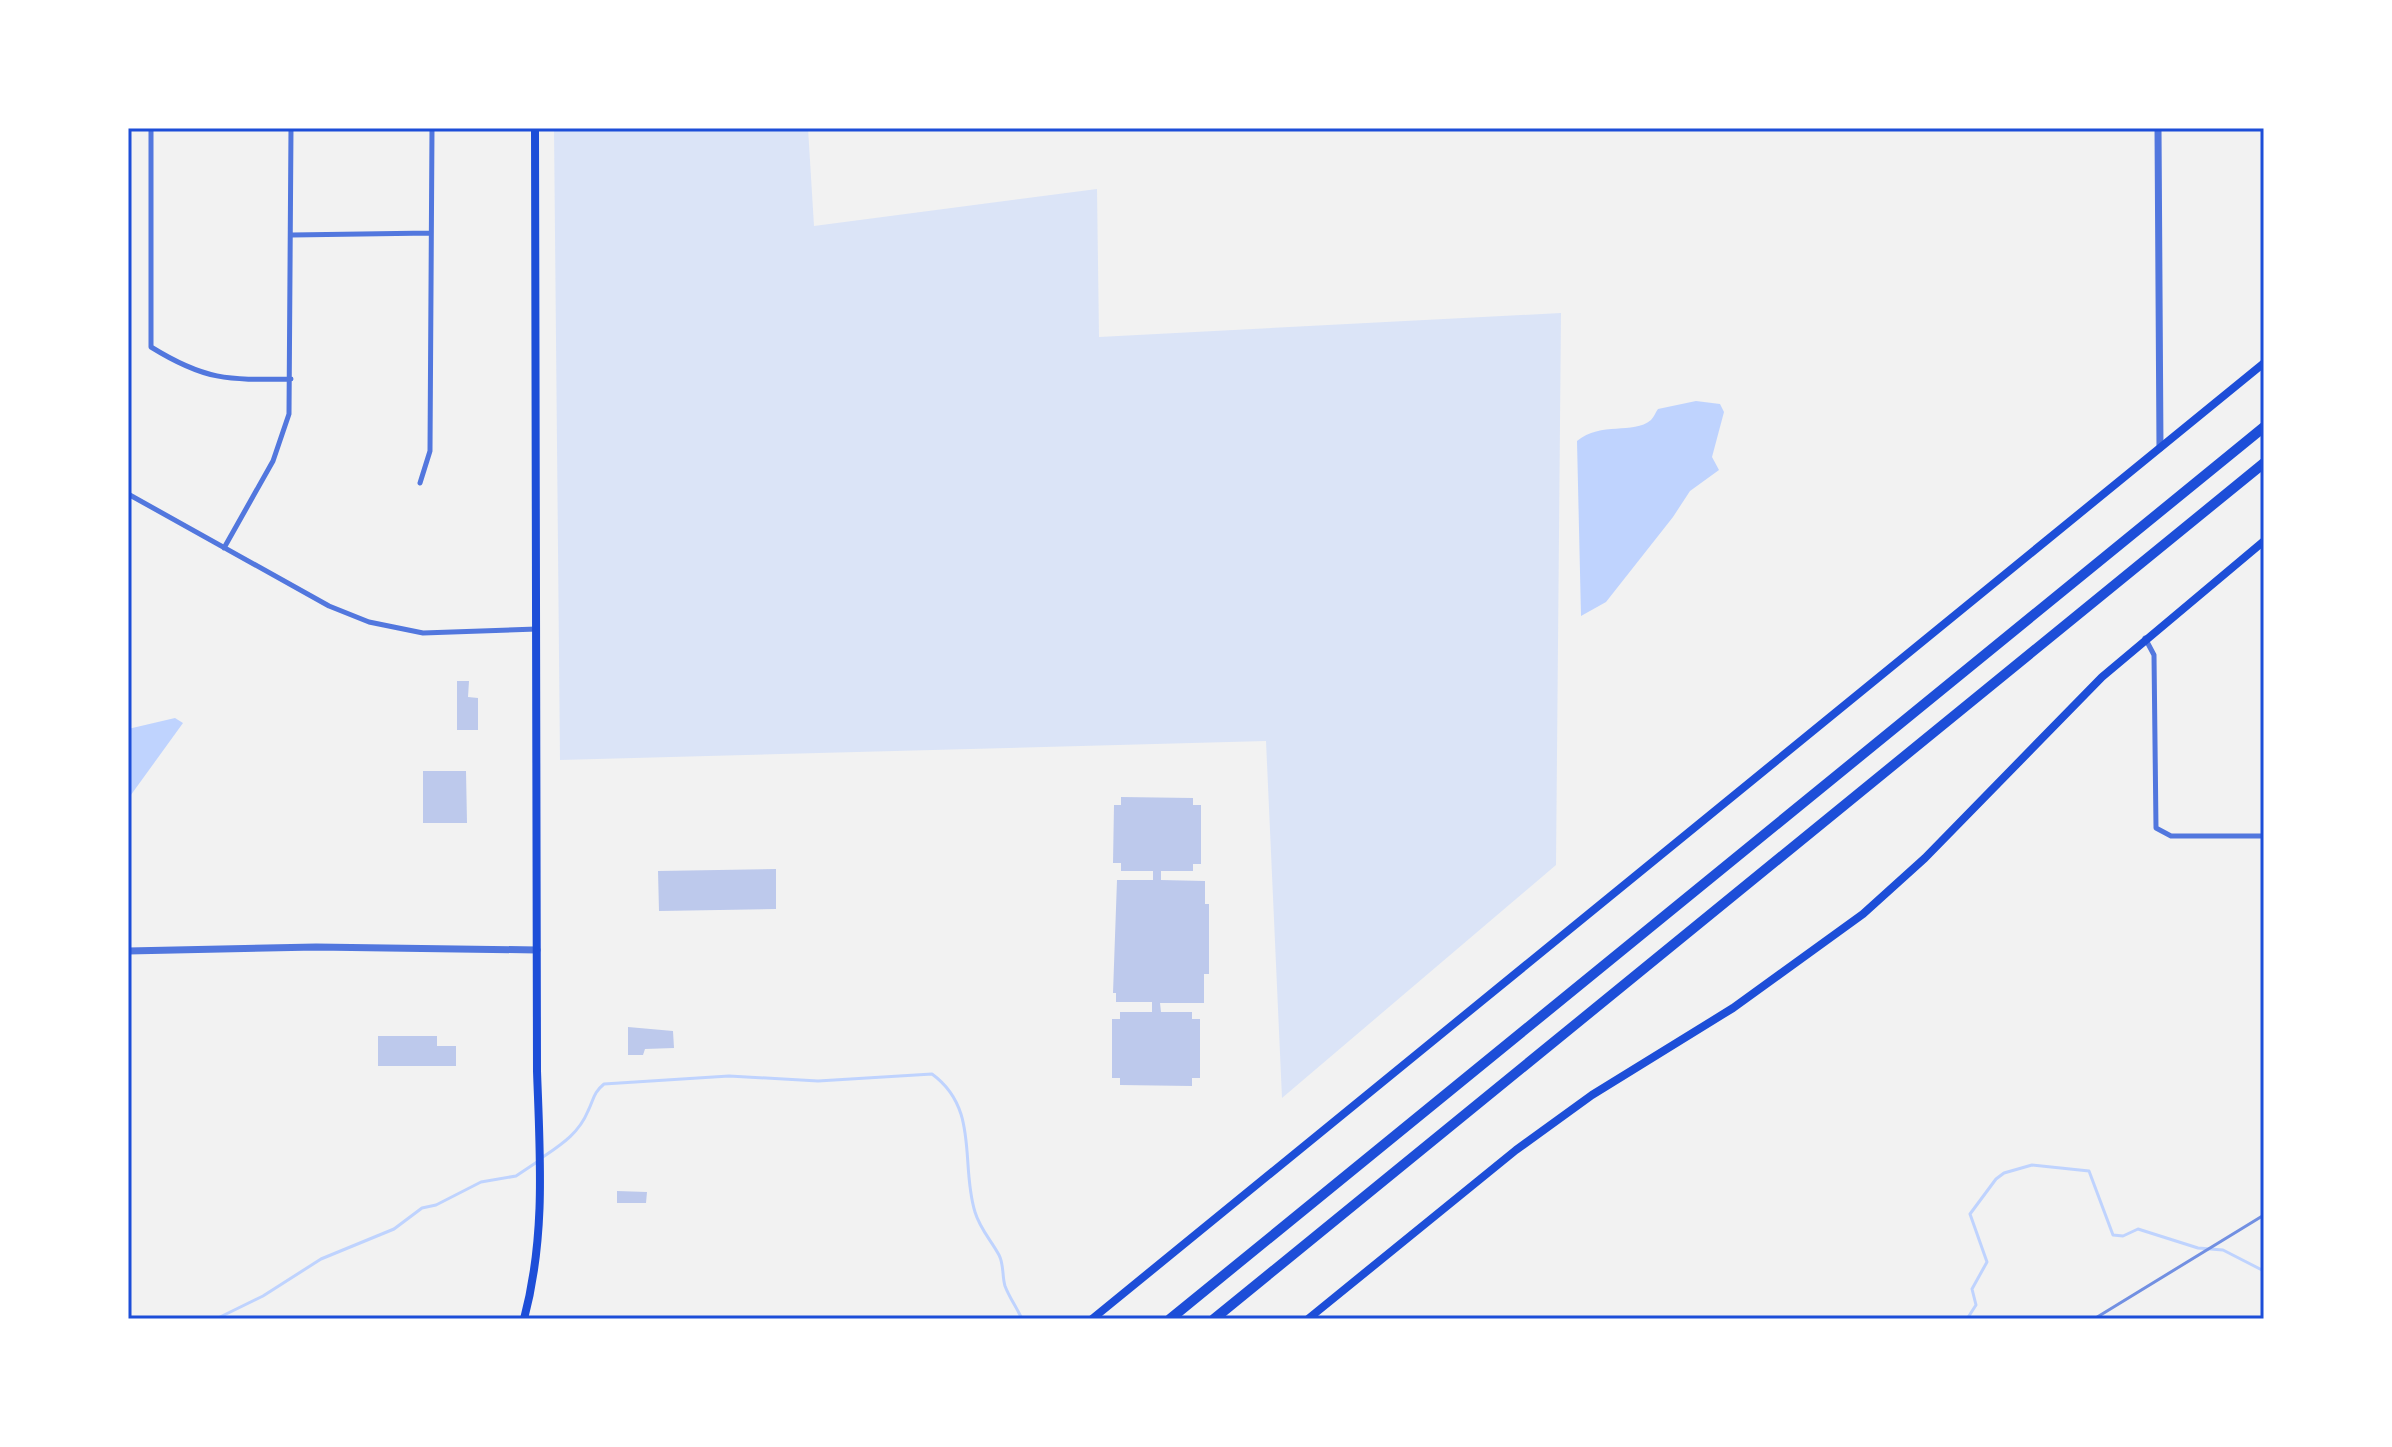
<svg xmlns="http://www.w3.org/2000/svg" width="2392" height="1447" font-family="'Source Sans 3',sans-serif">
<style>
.green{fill:#dbe4f7}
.water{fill:#bfd3fe}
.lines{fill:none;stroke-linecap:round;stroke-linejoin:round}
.stream{stroke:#bfd3fe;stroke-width:3}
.building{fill:#bdc9ec}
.minor{stroke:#5277de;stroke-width:5}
.tertiary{stroke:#5277de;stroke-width:7}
.secondary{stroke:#1d4ed8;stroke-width:8}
.motorway{stroke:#1d4ed8;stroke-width:10}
.rail{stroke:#7290e2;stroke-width:3}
.neatline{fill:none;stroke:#1d4ed8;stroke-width:3}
</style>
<rect width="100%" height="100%" fill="#f2f2f2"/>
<!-- green -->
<path class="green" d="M554,128H808L814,226L1097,189L1099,337L1561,313L1556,865L1282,1098L1266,741L560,760Z"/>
<!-- water -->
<path class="water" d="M1696,401L1720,404L1724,412L1712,457L1719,470L1690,491L1673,517L1606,602L1581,616L1577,441C1601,421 1633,435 1651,420C1654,417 1655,413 1658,409Z
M175,718L183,723L128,799V729Z"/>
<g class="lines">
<!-- stream -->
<path class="stream" d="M543,1157C562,1144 579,1133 588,1111C594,1099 593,1093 604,1084L729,1076L818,1081L932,1074C980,1109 960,1164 975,1212C980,1229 991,1240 999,1255C1004,1264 1002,1276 1005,1286C1009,1297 1017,1308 1022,1319
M216,1319L263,1296L321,1259L394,1229L422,1208L436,1205L481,1182L516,1176L537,1162
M1967,1319L1976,1305L1972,1289L1987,1262L1970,1214L1996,1179L2004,1173L2032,1165L2089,1171L2113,1235L2123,1236L2138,1229L2198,1248L2223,1250L2264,1271"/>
</g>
<!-- building -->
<path class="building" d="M457,681H469L468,697L478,698V730H457Z
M423,771H466L467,823H423Z
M1121,797L1193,798V805H1201V864H1193V871H1161V880L1205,881V904H1209V974H1204V1003H1160L1161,1012H1192V1019H1200V1078H1192V1086L1120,1085V1078H1112V1019H1120V1012H1152V1002H1116V993H1113L1117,880H1153V871H1121V863H1113L1114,805H1121Z
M776,869V909L659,911L658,871Z
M628,1027L673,1031L674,1048L645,1049L643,1055H628Z
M378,1036H437V1046H456V1066H378Z
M617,1191L647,1192L646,1203H617Z"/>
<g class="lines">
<!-- minor -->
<path class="minor" d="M151,128V347C206,381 228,380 291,379
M292,235L431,233
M420,483L430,451L432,128
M128,494L329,606L369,622L423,633L537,629
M224,548L273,461L289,414L291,128
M2145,638L2154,655L2156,828L2171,836H2264"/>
<!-- tertiary -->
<path class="tertiary" d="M2158,128L2160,448
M128,951L316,947L537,950"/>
<!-- secondary -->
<path class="secondary" d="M524,1319C546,1236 540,1156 537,1071L535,128
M1092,1319L2264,363
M1308,1319L1516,1150L1592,1095L1733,1008L1863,914L1925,858L2102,677L2264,541"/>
<!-- motorway -->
<path class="motorway" d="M1170,1319L2264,427
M1214,1319L2264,463"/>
<!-- rail -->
<path class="rail" d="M2094,1319L2264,1215"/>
</g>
<!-- border -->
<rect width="2392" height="1447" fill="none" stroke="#ffffff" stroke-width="260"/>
<rect x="130" y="130" width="2132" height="1187" class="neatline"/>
</svg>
